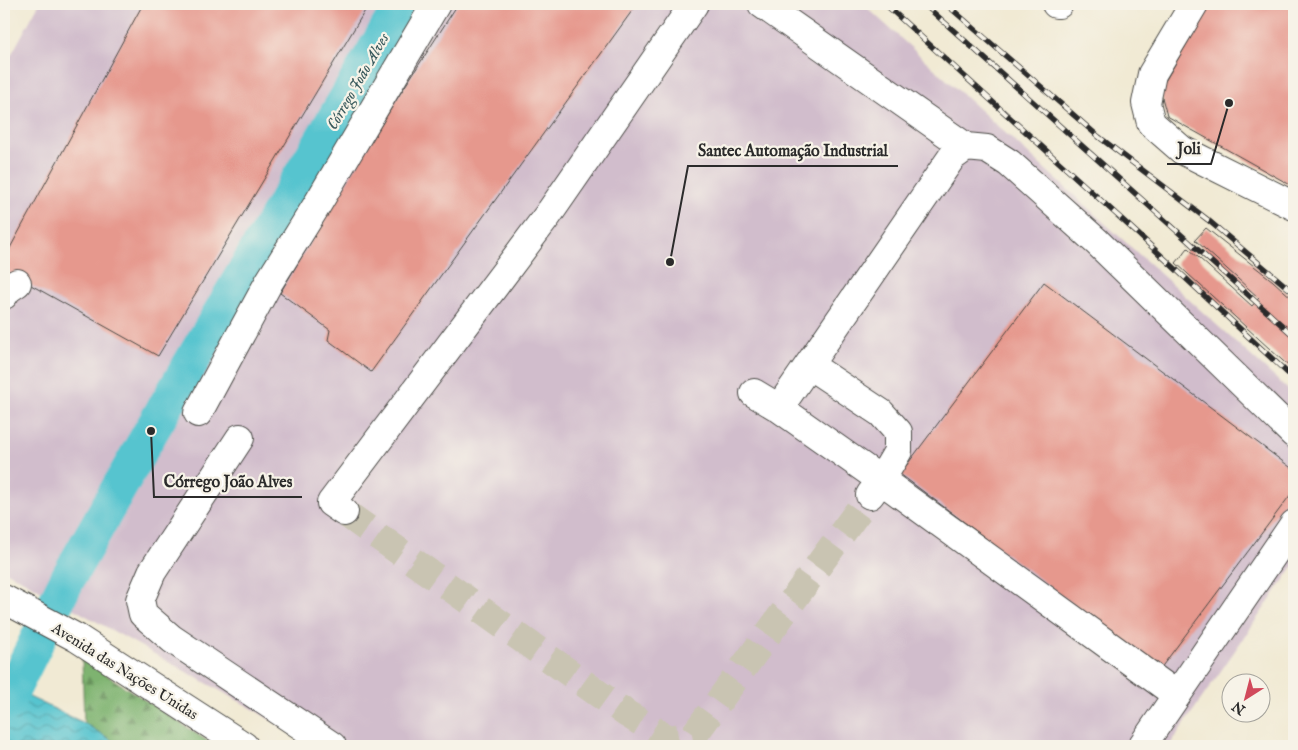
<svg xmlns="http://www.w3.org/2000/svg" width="1298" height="750" font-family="'IM FELL English',serif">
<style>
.industrial{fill:#d1bdcc}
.forest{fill:url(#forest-firs);stroke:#546f4e}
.water{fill:url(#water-waves);stroke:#41787d}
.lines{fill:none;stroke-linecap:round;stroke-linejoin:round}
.river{stroke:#57c4cf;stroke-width:36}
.building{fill:#e6988d}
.minor-tunnel{stroke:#c9c4b2;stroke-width:28;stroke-dasharray:28 14;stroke-linecap:butt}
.minor-casing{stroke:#494844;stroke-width:30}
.minor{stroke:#fff;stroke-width:28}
.rail-casing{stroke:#2b2b2b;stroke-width:5.5}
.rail{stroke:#f7f3e8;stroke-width:4;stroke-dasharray:11;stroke-linecap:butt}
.labels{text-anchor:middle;stroke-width:4.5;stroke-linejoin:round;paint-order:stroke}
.street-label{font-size:15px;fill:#2b2b2b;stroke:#f7f3e8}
.water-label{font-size:16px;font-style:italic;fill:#38595c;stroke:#f7f3e8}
.leader{fill:none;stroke:#2b2b2b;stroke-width:2}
.callout-dot{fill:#2b2b2b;stroke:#f7f3e8;stroke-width:2}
.callout-label{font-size:16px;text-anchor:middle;font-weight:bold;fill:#2b2b2b;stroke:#f7f3e8;stroke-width:4.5;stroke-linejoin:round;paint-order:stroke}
</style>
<defs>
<pattern id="forest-firs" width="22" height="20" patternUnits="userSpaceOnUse" patternTransform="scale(1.25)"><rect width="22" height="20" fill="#7eb370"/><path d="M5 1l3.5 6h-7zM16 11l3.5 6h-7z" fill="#67925c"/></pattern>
<pattern id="water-waves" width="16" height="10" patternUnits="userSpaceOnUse" patternTransform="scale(1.25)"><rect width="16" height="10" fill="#57c4cf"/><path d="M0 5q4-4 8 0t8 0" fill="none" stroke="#489fa8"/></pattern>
</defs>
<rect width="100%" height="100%" fill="#f7f3e8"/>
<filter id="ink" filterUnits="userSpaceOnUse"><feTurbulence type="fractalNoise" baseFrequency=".02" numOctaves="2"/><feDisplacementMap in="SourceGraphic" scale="10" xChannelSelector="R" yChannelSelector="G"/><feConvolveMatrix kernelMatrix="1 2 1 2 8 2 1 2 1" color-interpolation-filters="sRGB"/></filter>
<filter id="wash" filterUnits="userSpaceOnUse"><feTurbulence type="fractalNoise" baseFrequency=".0096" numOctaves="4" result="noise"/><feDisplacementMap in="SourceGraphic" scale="20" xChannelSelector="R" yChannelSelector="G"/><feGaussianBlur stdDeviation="1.12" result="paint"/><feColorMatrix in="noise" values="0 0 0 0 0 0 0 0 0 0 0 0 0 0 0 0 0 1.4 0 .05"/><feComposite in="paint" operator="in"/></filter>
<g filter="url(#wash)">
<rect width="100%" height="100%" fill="#f1ead4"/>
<!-- industrial -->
<path class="industrial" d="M39,4H863L1294,395V565L1169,746H312L253,709L4,570V68Z"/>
<!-- forest -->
<path class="forest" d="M82,659L215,746H120L84,723Z"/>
<!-- water -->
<path class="water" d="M4,685L84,723L121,746H4Z"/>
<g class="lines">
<!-- river -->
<path class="river" d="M4,707L68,578L151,431L402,4"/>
</g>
<g id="blocks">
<!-- building -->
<path class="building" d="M143,4H369L158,356L4,270V259Z
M458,4H637L371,372L328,340L330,330L280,293L400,94Z
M1210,4H1294V187L1167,116L1160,90Z
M1206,228L1273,281L1294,300V371L1176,263L1188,248L1252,306L1259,298L1195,240Z
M1044,282L1294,470V490L1160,669L900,474Z"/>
</g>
</g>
<g filter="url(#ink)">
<use href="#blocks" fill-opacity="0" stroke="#494844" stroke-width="1"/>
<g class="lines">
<!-- minor-tunnel -->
<path class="minor-tunnel" d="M344,512L627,714L669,739L694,735L870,495"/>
<!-- minor casing -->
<g class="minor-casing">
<path id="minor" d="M762,4L966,147
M1056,4H1059
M1194,4L1152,74L1146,103L1151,123L1182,150L1294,206
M4,295L8,289L17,283
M809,365L881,413L898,432V451L881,480L870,495
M754,393L779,408L881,480L1177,695
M779,408L952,157L966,147L987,149L1009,163L1097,242L1294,434
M198,413L269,282L317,205L436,4
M240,438L152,572L140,600L143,614L172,639L332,746
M344,512L331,503L548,215L694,4
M4,599L77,638L244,746
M1142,746L1294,524"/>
</g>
<!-- minor -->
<use href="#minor" class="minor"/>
<!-- rail casing -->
<g class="rail-casing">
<path id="rail" d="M885,4L1138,234L1294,379
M924,4L1294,336
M946,4L1099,137L1208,220L1294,293"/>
</g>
<!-- rail -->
<use href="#rail" class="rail"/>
</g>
</g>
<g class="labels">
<!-- street labels -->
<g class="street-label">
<text transform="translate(125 671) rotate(32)" y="5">Avenida das Nações Unidas</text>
</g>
<!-- water labels -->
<g class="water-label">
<text transform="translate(357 81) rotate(-60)" y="6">Córrego João Alves</text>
</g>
</g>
<!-- callouts -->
<path class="leader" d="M1229 103L1211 164H1167M670 262L688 166H898M151 431L154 497H302"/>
<g class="callout-dot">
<circle cx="1229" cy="103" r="5"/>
<circle cx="670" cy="262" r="5"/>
<circle cx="151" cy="431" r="5"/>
</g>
<g class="callout-label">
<text x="1189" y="154">Joli</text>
<text x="793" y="156">Santec Automação Industrial</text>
<text x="228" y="487">Córrego João Alves</text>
</g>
<!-- margin -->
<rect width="1298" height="750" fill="none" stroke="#f7f3e8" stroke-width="20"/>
<!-- north arrow -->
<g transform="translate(1246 698) rotate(216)"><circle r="24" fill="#f7f3e8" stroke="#a5a39c"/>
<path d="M0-4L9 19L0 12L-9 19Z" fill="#d1495b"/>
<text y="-8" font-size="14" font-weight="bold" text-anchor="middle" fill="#2b2b2b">N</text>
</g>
</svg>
